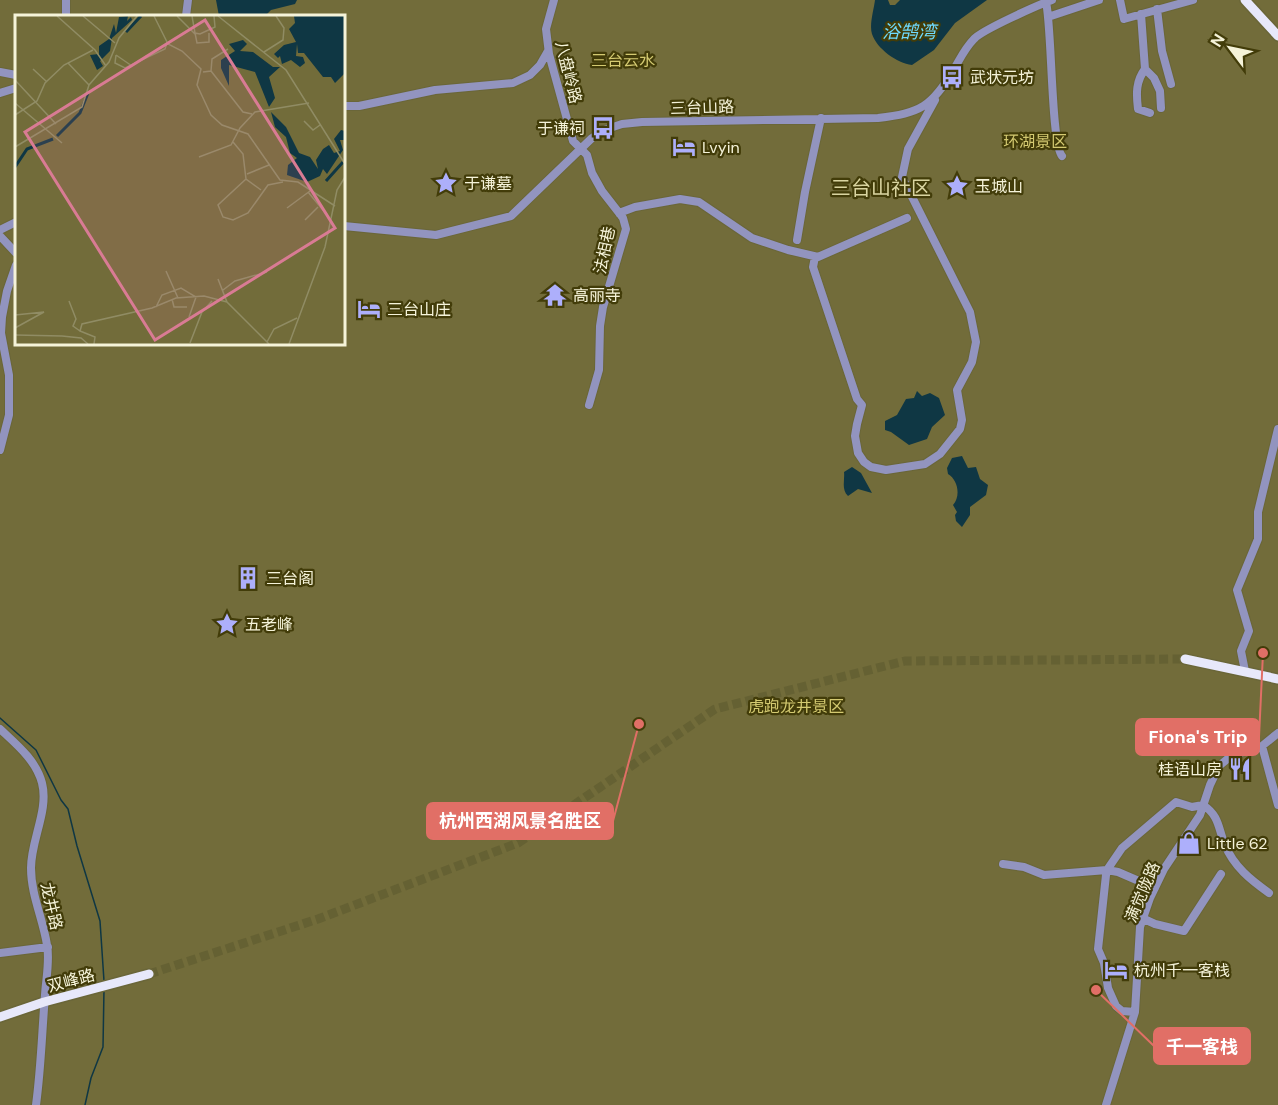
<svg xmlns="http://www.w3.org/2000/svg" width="1278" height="1105" font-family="'DM Sans','Noto Sans SC',sans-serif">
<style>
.green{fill:#726c3a;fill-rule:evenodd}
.water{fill:#0f3744}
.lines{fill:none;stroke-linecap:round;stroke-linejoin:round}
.stream{stroke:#0f3744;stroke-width:1.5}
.major-tunnel{stroke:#656133;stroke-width:9;stroke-dasharray:9 4.5;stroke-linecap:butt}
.minor-casing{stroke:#6a6639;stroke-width:10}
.major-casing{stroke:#6a6639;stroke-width:12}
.minor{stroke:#9294bf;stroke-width:8}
.major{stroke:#e7e8fa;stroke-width:9}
.labels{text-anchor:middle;stroke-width:4.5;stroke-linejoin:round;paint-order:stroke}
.park-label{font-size:16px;fill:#d4ca71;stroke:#423c09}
.street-label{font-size:16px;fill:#f5f3d9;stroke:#423c09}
.poi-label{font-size:16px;fill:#f5f3d9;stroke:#423c09;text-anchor:start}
.water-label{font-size:18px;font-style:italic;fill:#6edaff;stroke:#423c09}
.quarter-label{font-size:20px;fill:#d9d4a0;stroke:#423c09}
.inset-river{fill:none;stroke:#0f3744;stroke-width:3}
.inset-road{fill:none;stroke:#908c64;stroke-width:1.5}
.view{fill:#d97b94;fill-opacity:0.15;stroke:#d97b94;stroke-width:3}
.inset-edge{fill:none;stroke:#f5f3d9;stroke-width:3}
.leader{fill:none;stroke:#e16f66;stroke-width:2}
.callout-dot{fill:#e16f66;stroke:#423c09;stroke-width:2}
.callout{fill:#e16f66;stroke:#e16f66;stroke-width:2}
.callout-label{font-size:18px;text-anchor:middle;font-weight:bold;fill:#fff}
</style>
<rect width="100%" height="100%" fill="#4c4716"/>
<!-- green -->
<path class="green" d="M0,0H1278V1105H0ZM16,16H344V344H16Z"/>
<!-- water -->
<path class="water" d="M216,0H297L295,4L271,10L265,16H219Z
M875,0H888L890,5H895L900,0H987L955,23L934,50L912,65C897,63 877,49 872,34C869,25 874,9 875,0Z
M917,391L922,396L930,393L939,398L945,415L932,427L927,439L909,445L891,432L885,430V421L897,415L906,399L914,398Z
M962,456L968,468L976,467L980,479L988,485L986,495L970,507V515L962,527L956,521L955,515L957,512L953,505C961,496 958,480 948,474L947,468L952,458Z
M852,467L861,473L872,493L858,489L848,496C841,489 845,480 844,472Z"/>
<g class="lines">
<!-- stream -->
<path class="stream" d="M0,718L36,750L61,800L68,809L77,846L100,921L104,981
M85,1105L91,1078L103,1047L104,989"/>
<!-- major-tunnel -->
<path class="major-tunnel" d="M149,974L318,919L518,843L715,709L905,661L1185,659"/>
<!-- minor casing -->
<g class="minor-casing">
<path id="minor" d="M66,0V16
M554,0L546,29L549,54L573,141L587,155L592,173L602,191L623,218L626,229L603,307L600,326L599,370L589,405
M1120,0L1124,19L1193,0
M1046,2C1052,27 1051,144 1062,156
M1157,9L1162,51L1171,84
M1141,14L1145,69L1154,78L1160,91L1161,108
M186,16L188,0
M1048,17L1099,0
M1145,69C1136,81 1136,93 1138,109L1150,113
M0,72L16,75
M0,93L16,88
M344,106H359L435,90L513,83L530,75L540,65L548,51
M619,213L635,207L680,199L699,202L752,238L788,250L818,257L907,218
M344,226L436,235L511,216L592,138L604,130L622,124L642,122L878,118C920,113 932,107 954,69C960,59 965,48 974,39C982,30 1038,5 1052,0
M0,230L16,222
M0,236L16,253
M797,240L805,192L821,118
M815,257L813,267L857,399L862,405L857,424L855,436L858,453L864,462L871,467L886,470L925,464L940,454L960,429L962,420L957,390L972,362L976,342L970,312L902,177L908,149L935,100
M0,450L9,415V375L1,333L2,317L7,291L16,265
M1245,671L1241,651L1249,631L1237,590L1258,539V512L1278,429
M0,729C16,744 36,760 42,783C49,810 31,840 31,868C31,895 43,919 47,945C50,960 46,979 45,995C42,1032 41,1068 36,1105
M1262,746L1278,805
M1003,864L1024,867L1044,875L1107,870L1118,872L1155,888
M1142,918L1155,924L1184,931L1221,874
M0,953L48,947
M1135,1012L1122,1011L1116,1006L1108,988L1104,963L1098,949L1106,875L1107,870L1122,848L1176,802L1192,807L1203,805C1220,816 1218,829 1225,845C1234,867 1251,880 1269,893
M1106,1105L1135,1012L1140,927L1150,898L1164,869L1200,815L1210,785L1219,766L1231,756L1262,746L1278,733"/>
</g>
<!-- major casing -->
<g class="major-casing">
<path id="major" d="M1245,0L1278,36
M1185,659L1278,679
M0,1017L44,1002L149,974"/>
</g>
<!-- minor -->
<use href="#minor" class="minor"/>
<!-- major -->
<use href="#major" class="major"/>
</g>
<!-- icons -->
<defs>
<g id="bus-bare" transform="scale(1.8)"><path d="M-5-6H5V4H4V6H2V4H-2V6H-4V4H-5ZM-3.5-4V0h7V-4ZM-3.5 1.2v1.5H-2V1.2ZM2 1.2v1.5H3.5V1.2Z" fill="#adaffb" stroke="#423c09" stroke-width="2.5" paint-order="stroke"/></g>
<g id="hotel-bare" transform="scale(1.8)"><path d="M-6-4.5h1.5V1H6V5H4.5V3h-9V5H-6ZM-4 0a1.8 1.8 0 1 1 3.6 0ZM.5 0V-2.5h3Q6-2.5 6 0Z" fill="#adaffb" stroke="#423c09" stroke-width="2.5" paint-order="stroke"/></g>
<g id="sight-bare" transform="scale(1.8)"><path d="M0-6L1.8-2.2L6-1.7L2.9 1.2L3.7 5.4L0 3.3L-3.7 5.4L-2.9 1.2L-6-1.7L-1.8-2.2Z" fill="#adaffb" stroke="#423c09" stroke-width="2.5" paint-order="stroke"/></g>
<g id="temple-bare" transform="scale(1.8)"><path d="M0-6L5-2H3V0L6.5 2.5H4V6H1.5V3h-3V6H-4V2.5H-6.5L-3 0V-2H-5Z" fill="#adaffb" stroke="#423c09" stroke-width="2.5" paint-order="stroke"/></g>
<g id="building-bare" transform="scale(1.8)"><path d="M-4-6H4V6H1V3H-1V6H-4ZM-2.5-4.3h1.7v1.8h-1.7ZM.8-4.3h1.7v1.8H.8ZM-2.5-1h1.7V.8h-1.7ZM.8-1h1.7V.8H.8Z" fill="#adaffb" stroke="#423c09" stroke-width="2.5" paint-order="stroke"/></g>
<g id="restaurant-bare" transform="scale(1.8)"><path d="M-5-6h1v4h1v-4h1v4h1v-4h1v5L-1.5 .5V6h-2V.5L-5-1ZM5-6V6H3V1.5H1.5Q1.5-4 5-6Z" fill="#adaffb" stroke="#423c09" stroke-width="2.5" paint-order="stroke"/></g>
<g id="shop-bare" transform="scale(1.8)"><path d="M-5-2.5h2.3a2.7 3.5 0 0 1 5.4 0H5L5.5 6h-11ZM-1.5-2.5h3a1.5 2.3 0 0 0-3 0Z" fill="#adaffb" stroke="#423c09" stroke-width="2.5" paint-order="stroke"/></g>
</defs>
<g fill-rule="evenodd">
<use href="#bus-bare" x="952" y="77"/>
<use href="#bus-bare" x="603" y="128"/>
<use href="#hotel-bare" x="684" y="147"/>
<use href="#sight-bare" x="446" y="183"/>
<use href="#sight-bare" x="957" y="186"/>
<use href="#temple-bare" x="555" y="295"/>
<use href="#hotel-bare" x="369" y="309"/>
<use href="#building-bare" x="248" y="578"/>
<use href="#sight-bare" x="227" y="624"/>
<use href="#restaurant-bare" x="1240" y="769"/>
<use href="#shop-bare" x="1189" y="843"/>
<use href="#hotel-bare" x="1116" y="970"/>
</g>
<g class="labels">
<!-- park labels -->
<g class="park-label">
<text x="623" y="66">三台云水</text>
<text x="1035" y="147">环湖景区</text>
<text x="796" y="712">虎跑龙井景区</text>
</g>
<!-- street labels -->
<g class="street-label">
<text transform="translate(569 72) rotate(76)" y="6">八盘岭路</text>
<text transform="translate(702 107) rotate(-2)" y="6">三台山路</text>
<text transform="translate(604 250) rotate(-78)" y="6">法相巷</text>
<text transform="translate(1142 892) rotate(-67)" y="6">满觉陇路</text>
<text transform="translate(52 906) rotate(77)" y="6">龙井路</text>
<text transform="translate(71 980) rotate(-15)" y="6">双峰路</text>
</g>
<!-- poi labels -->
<g class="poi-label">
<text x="970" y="83">武状元坊</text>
<text x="585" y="134" text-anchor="end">于谦祠</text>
<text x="702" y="153">Lvyin</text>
<text x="464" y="189">于谦墓</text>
<text x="975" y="192">玉城山</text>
<text x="573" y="301">高丽寺</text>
<text x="387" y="315">三台山庄</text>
<text x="266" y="584">三台阁</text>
<text x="245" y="630">五老峰</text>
<text x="1222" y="775" text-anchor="end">桂语山房</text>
<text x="1207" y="849">Little 62</text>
<text x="1134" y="976">杭州千一客栈</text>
</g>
<!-- water labels -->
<g class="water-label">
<text x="909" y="38">浴鹄湾</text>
</g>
<!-- quarter labels -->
<g class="quarter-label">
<text x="881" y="195">三台山社区</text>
</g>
</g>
<!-- overview -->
<g transform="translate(15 15)">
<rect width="330" height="330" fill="#4c4716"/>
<path d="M0,1H330V329H0Z" fill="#726c3a"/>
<path d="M113,1L112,6L116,2L117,5L97,23L95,36L85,46L88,51L82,55L75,40L84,39V31L94,24L99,9L101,18L104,2ZM279,1H330V58L320,68L316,62H308L289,38H283L282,29L281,41L288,42L290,48L285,52L276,45L267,49L265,41L263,43L259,39L269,30L281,27L274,14L280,8ZM228,25L232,29L225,36L238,37L258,52H265L254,62L260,83L254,92L240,57L214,50V71L206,53V45L220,36L214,29ZM256,97L271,112L284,138L295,142L303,154L301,145L308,134L314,130L319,138L325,136L319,124L326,115L330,116V129L329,125H325L328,135L312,159L308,154L305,161L292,167L272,160L273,150L282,143L275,138L271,122L260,112Z" fill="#0f3744"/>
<path class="inset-river" d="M111,17L126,1M42,121L65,98L73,78M0,152L12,134L38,124M311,166L328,147"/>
<path class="inset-road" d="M42,1L80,35L91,51M68,1L100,28M139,1L153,29L167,36L186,54L182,70L196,100L207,110L233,119L265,165L283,167L320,191M162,1L180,19M177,1L180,18L185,19L200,12L199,1M203,1L271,55L330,149M180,18L182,28L194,27V18M249,37L268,25L269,13L261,1M101,40L100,48L110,53L150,34L152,28M101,40L117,51M53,48L74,70M18,54L32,67M196,56L228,97L237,99M188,57L196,56L197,44L213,34M0,65L41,109M0,88L47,128M0,100L22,86L30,68L49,50L78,35M289,106L298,115L305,110M218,127L228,139L231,164L246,175M0,132L67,92L74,70L94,47L104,23L122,1M184,142L216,130L225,113L240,97L294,88M232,159L254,150M231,164L203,190L208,202L218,205L233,198L253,170L268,167M293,177L312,200M272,193L295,176M290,205L303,192M151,256L163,283M203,264L212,287L254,329M208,275L220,266L252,257M157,284L159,292H172M54,286L61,304L58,311L65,316M141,292L147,280L166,273L181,282L174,302M0,300L29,297L0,313M0,320L47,321L66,323L73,329M252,327L259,314L282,303M175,328L187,297L197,286M79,329L80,322L65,316L67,309L137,293L161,283L189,281L212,287M274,329L310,232L322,175L330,162"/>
<path class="view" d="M190,5L320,213L140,325L10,117Z"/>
<rect width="330" height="330" class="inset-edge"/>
</g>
<!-- callouts -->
<path class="leader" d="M1263 653L1259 737M639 724L613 821M1096 990L1154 1046"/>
<g class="callout-dot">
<circle cx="1263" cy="653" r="6"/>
<circle cx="639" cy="724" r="6"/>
<circle cx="1096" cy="990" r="6"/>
</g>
<g class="callout">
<rect x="1136" y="719" width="123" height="36" rx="6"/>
<rect x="427" y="803" width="186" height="36" rx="6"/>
<rect x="1154" y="1028" width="96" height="36" rx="6"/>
</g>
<g class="callout-label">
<text x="1198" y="743">Fiona's Trip</text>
<text x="520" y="827">杭州西湖风景名胜区</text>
<text x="1202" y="1053">千一客栈</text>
</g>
<!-- north arrow -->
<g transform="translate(1230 48) rotate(302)" stroke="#423c09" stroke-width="4.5" paint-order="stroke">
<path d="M0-4.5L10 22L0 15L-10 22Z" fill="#f5f3d9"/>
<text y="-9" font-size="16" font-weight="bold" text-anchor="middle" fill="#f5f3d9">N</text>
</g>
</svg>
